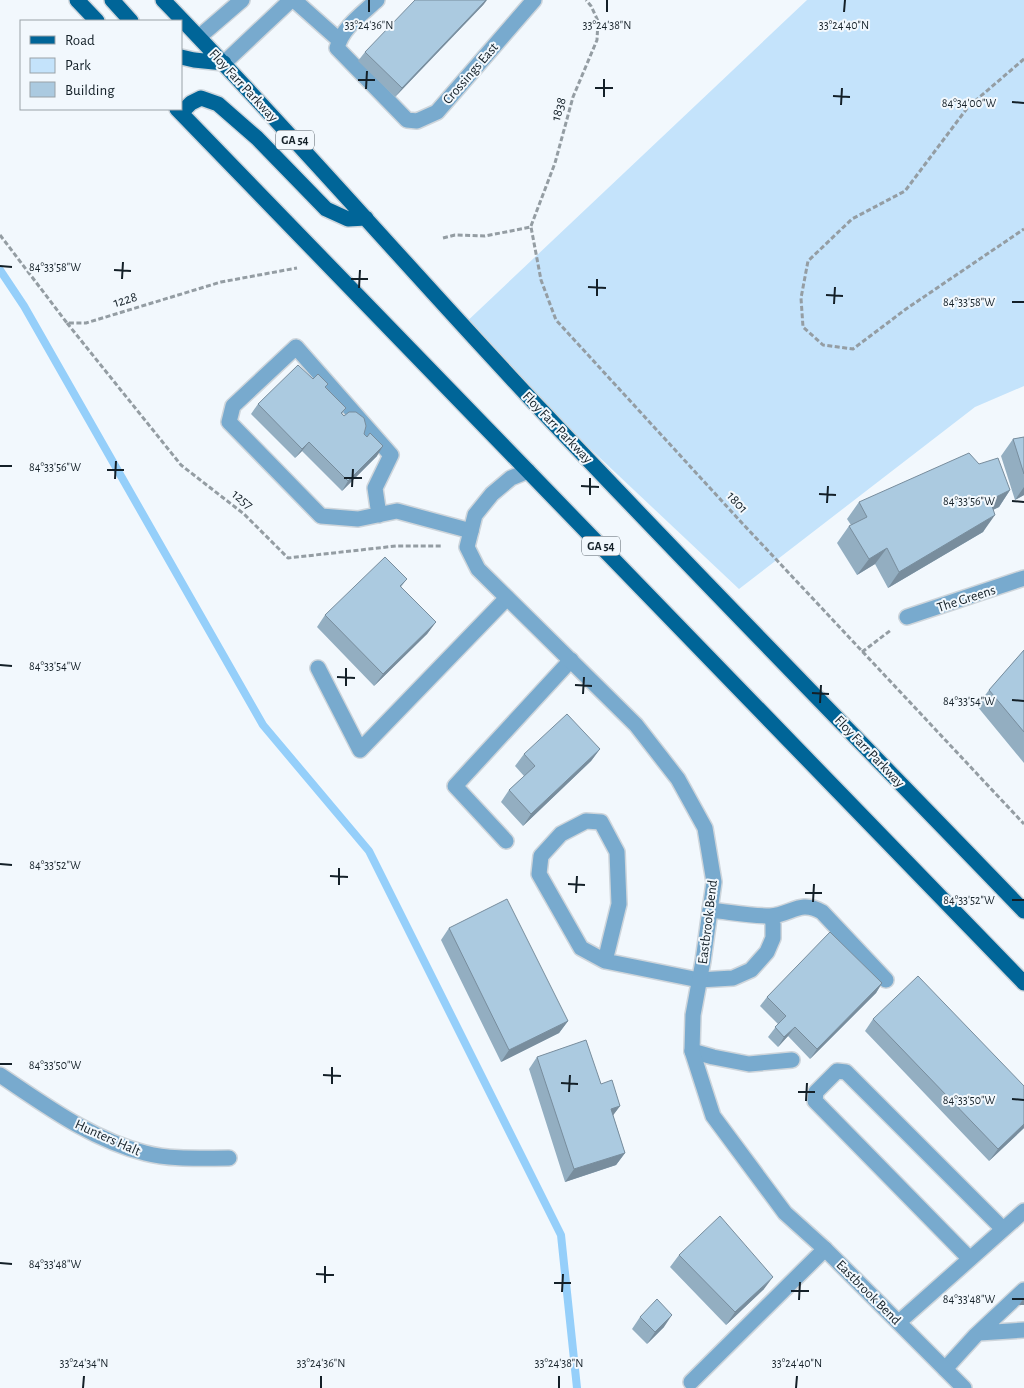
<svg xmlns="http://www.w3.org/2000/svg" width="1024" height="1388" font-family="'Alegreya Sans',sans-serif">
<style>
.green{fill:#c4e3fb}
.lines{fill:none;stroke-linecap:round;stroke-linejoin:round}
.stream{stroke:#95cffa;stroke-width:8}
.lane-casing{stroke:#ced5db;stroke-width:18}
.street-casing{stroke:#ced5db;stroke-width:18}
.primary-casing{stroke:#ced5db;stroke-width:18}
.path{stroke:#949da3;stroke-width:3;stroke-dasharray:5 2.5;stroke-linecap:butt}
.lane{stroke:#78aace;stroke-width:15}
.street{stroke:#78aace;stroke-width:15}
.primary{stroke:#006598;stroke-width:15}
.wall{fill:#93aec1}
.shaded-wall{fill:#788d9d}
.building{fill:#abcae0;stroke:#788d9d}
.ticks{fill:none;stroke:#142028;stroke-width:2}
.labels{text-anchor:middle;stroke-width:4;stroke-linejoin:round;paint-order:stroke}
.shield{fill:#f2f8fd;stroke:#576168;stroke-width:1}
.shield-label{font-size:12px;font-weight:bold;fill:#142028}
.street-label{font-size:14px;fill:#142028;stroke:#f2f8fd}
.ticks-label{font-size:12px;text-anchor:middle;fill:#142028;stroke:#f2f8fd;stroke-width:4;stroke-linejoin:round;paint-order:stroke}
</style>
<rect width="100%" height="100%" fill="#f2f8fd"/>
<!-- green -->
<path class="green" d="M807,0H1024V386L975,407L739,589L461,327Z"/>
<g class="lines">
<!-- stream -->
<path class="stream" d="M0,270L24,306L263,725L369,851L561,1235L577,1388"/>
<!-- lane casing -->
<g class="lane-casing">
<path id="lane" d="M294,0L339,40
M377,0C362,14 342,28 337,48L407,120L417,121L437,112L534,0
M199,37L242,0
M224,63L291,0
M379,515L375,488L391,455L296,347L233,406L229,422L321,516L358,519L397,511L471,531
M907,617L1024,578
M318,668L360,750L507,598
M506,841L455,786L571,660
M710,910C730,912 750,916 770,916C791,915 800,899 822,912L886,980
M605,961L619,904L617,852L601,822L586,821L561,834L541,856L539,874L581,948L605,961L699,980L733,978L751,970L767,952L773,938V924L771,916
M692,1051L713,1057L749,1064L792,1060
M970,1259L815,1101L816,1092L837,1071L846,1072L1003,1229
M899,1322L1024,1211
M979,1333L1024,1330
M945,1369L975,1336L1024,1290
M691,1382L825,1249"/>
</g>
<!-- street casing -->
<g class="street-casing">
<path id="street" d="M528,471L511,478L492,494L475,515L467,547L478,569L636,725L678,779L705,828L714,882L703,961L693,1015L692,1051L713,1116L785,1213L825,1249L964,1388
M0,1075C45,1105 92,1140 145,1153C171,1160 202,1158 229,1158"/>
</g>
<!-- primary casing -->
<g class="primary-casing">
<path id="primary" d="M77,0L97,21
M112,0L131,21
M163,0C293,134 415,276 543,412C701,580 864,745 1024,911
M181,57L194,60L224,63
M177,109L1024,983
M181,113L191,103L201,98L218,104L257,138L326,209L348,219L366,218"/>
</g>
<!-- path -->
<path class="path" d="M1024,59L968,107L905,191L852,219L808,261L801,298L803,327L823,345L853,349L906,309L1024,229
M531,226L555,163L573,97L597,40L598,21L591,6L586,0
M0,235L67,323H86L221,282L297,268
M443,238L455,235L485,236L531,227L541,280L556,320L742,523L1024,824
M67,323L181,465L244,514L288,558L396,546H442
M862,652L891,630"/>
<!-- lane -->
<use href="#lane" class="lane"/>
<!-- street -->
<use href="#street" class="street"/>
<!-- primary -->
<use href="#primary" class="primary"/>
</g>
<!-- wall -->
<path class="wall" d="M484,4L395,97L358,61L365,52Z
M313,379L326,387L346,408L342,414L364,434L377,456L342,491L302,451L295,458L251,414L258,404Z
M1024,437V495L1015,500L1001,456L1013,439Z
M979,464L1010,490L999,507L993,510L983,532L888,588L875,564L857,575L837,543L849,526L851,525L847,519L859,502Z
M407,579L401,587L436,622L427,634L374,686L317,627L325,615Z
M1024,650V763L977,706L989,690Z
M600,749L591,761L523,826L501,802L509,790L524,776L515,766L524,754Z
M449,928L568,1021L559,1033L501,1062L441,940Z
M882,983L876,993L810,1059L788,1036L778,1047L768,1037L778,1024L760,1006L767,997Z
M873,1019L1024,1128L989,1161L865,1031Z
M537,1057L601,1084L620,1106L613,1115L625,1153L616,1165L565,1182L529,1069Z
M679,1255L764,1289L726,1325L670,1267Z
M640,1317L664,1327L647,1344L632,1329Z"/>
<!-- shaded-wall -->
<path class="shaded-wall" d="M486,0H487L484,4L395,97L402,88Z
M309,442L302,451L295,458L302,449Z
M383,446L377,456L342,491L348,481Z
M1024,487V495L1015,500Z
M1010,490L999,507L978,517L990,500Z
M995,515L983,532L888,588L899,572Z
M887,548L875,564L857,575L869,559Z
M436,622L427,634L374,686L383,674Z
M600,749L591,761L523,826L531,814Z
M882,983L876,993L810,1059L817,1049Z
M568,1021L559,1033L501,1062L509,1050Z
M795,1027L788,1036L778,1047L784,1037Z
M620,1106L611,1118V1109Z
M1024,1124V1128L989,1161L998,1149Z
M625,1153L616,1165L565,1182L574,1169Z
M773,1277L764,1289L726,1325L735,1312Z
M1024,1298V1305H1019Z
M672,1315L664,1327L647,1344L655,1332Z"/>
<!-- building -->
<path class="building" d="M415,0H486L402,88L365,52Z
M298,365L313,379L318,374L328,384L325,387L346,408L341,413L344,416L349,412H356L364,418L366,426L364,434L367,437L370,433L383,446L348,481L309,442L302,449L258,404Z
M1024,437V474L1013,439Z
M969,453L979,464L998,458L1010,490L990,500L995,515L899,572L887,548L869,559L849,526L867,517L859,502Z
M385,557L407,579L400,586L436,622L383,674L325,615Z
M1024,650V732L989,690Z
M567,714L600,749L531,814L509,790L535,766L524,754Z
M507,899L568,1021L509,1050L449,928Z
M830,932L882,983L817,1049L795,1027L784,1037L775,1027L786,1016L767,997Z
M918,976L1024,1086V1124L998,1149L873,1019Z
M586,1040L601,1084L612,1080L620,1106L611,1109L625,1153L574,1169L537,1057Z
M720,1216L773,1277L735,1312L679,1255Z
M657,1299L672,1315L655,1332L640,1317Z"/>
<!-- ticks -->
<path class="ticks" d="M369,12V0M607,12V0M844,12L845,0M358,80H375M595,88H613M366,89L367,71M833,96L850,97M604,97V79M1012,102L1024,103M841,105L842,88M0,266L12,267M114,270L131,271M122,279L123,262M351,279H368M588,287L606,288M359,288L360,270M826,295L843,296M597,296V279M1012,302H1024M834,304L835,287M0,466H12M107,470H124M344,478H362M115,479L116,461M581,486L599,487M352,487L353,469M819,494L836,495M590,495V478M1012,501L1024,502M827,503L828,486M0,665L12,666M337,677L355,678M575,685L592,686M346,686V668M812,693L829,694M583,694L584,677M1012,700L1024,701M820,703L821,685M0,864L12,865M330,876L348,877M568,884L585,885M339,885V868M576,893L577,876M805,893H822M1012,900H1024M813,902L814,884M0,1064H12M323,1075L341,1076M561,1083L578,1084M332,1084V1067M569,1092L570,1075M798,1092H815M1012,1099L1024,1100M806,1101L807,1083M0,1263L12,1264M316,1274L334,1275M325,1283V1266M554,1283H571M791,1291H809M562,1292L563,1274M1012,1299H1024M799,1300L800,1282M83,1388L84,1376M321,1388V1376M559,1388V1376M796,1388L797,1376"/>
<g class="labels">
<!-- shield labels -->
<g class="shield">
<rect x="276" y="130.5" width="38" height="19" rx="4"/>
<rect x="582" y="536.5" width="38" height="19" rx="4"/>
</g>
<g class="shield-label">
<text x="295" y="144">GA 54</text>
<text x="601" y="550">GA 54</text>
</g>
<!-- street labels -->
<g class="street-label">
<text transform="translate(470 73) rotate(-49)" y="5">Crossings East</text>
<text transform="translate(244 85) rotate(47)" y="5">Floy Farr Parkway</text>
<text transform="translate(558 109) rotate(-74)" y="5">1838</text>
<text transform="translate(125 299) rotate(-17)" y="5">1228</text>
<text transform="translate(558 427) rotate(46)" y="5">Floy Farr Parkway</text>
<text transform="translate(243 499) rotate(39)" y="5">1257</text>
<text transform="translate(738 502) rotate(48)" y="5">1801</text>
<text transform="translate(966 598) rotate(-18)" y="5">The Greens</text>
<text transform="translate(870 751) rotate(46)" y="5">Floy Farr Parkway</text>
<text transform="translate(707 922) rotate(-83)" y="5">Eastbrook Bend</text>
<text transform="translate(108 1137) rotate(24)" y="5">Hunters Halt</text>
<text transform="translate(869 1292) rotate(45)" y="5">Eastbrook Bend</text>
</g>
</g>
<g class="ticks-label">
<text x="369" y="29">33°24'36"N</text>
<text x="607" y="29">33°24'38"N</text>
<text x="844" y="29">33°24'40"N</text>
<text x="969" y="107">84°34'00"W</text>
<text x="55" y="271">84°33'58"W</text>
<text x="969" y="306">84°33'58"W</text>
<text x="55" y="471">84°33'56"W</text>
<text x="969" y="505">84°33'56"W</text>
<text x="55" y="670">84°33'54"W</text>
<text x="969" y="705">84°33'54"W</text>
<text x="55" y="869">84°33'52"W</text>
<text x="969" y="904">84°33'52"W</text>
<text x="55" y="1069">84°33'50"W</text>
<text x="969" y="1104">84°33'50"W</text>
<text x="55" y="1268">84°33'48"W</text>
<text x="969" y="1303">84°33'48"W</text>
<text x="84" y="1367">33°24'34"N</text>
<text x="321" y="1367">33°24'36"N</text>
<text x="559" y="1367">33°24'38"N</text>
<text x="797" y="1367">33°24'40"N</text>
</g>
<!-- legend -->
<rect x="20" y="20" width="162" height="90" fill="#f2f8fd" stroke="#99a2a8"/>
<rect x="30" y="36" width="25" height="8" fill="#006598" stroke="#99a2a8"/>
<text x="65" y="45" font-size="15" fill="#142028">Road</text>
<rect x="30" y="58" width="25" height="15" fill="#c4e3fb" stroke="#99a2a8"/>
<text x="65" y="70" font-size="15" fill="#142028">Park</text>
<rect x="30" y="82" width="25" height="15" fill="#abcae0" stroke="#99a2a8"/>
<text x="65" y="95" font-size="15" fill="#142028">Building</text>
</svg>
